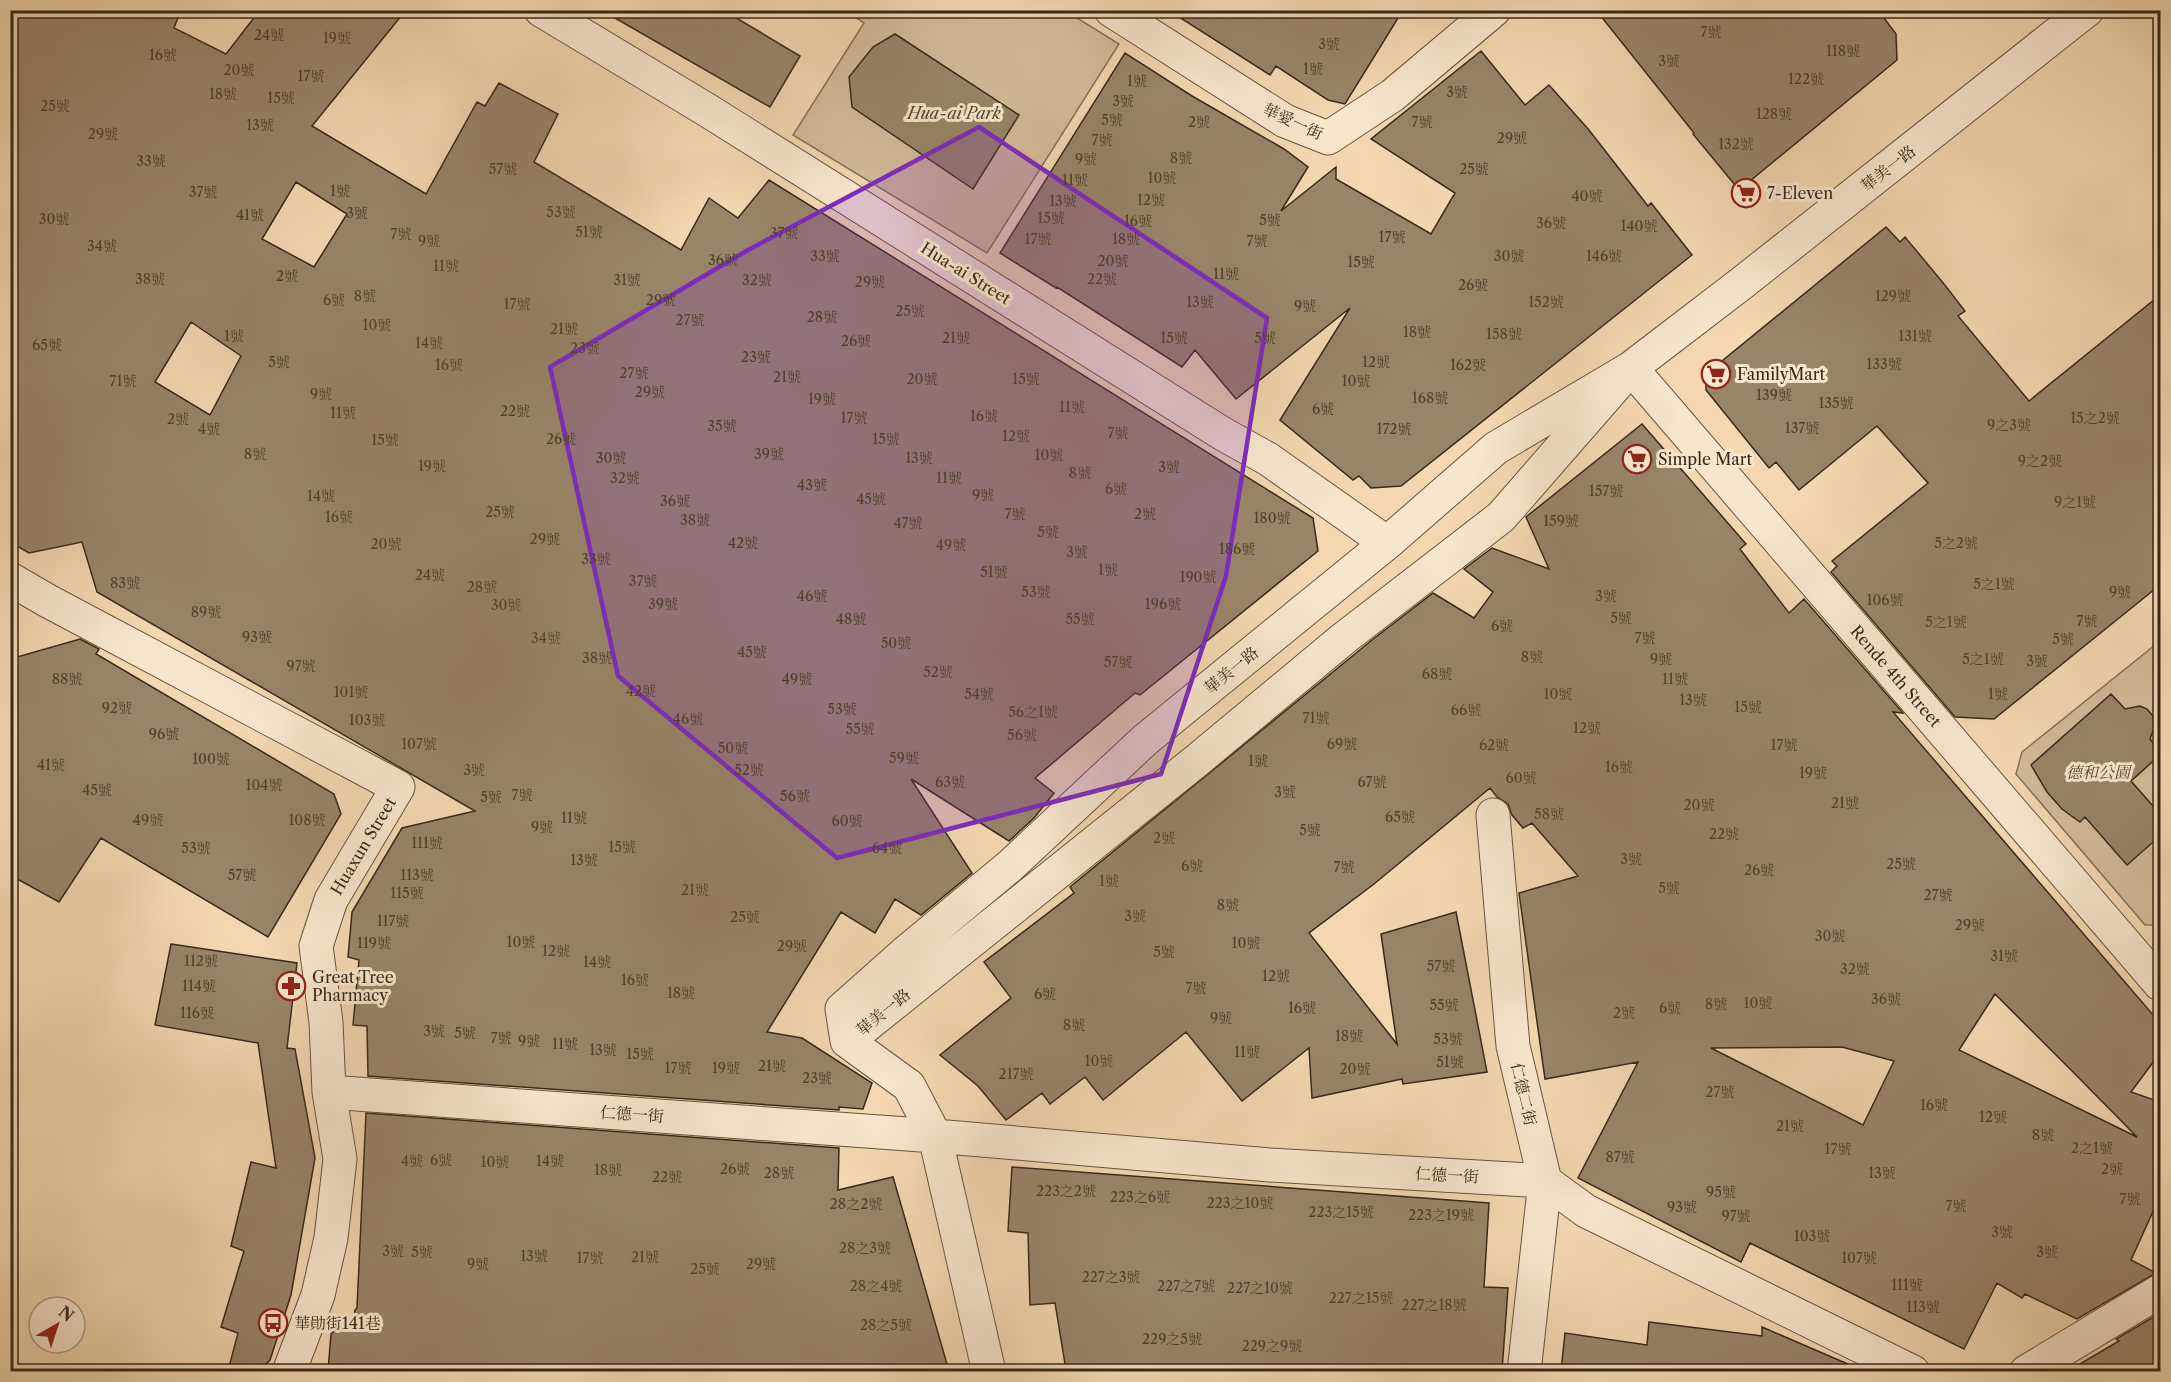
<svg xmlns="http://www.w3.org/2000/svg" width="2171" height="1382" font-family="'Libre Caslon Text','Noto Serif TC',serif">
<style>
.green{fill:#d2ba97;stroke:#847259;stroke-width:1.5}
.building{fill:#988468;stroke:#372a1b;stroke-width:1.5;fill-rule:evenodd}
.lines{fill:none;stroke-linecap:round;stroke-linejoin:round}
.minor-casing{stroke:#665540;stroke-width:35}
.minor{stroke:#f7e5cc;stroke-width:33}
.marked{fill:#7b2cbf;fill-opacity:0.2;stroke:#7b2cbf;stroke-width:4.5;stroke-linejoin:round}
.labels{text-anchor:middle;stroke-width:6;stroke-linejoin:round;paint-order:stroke}
.number-label{font-size:14px;fill:#4f402e}
.park-label{font-size:16px;font-style:italic;fill:#564734;stroke:#f7e5cc}
.street-label{font-size:16px;fill:#372a1b;stroke:#f7e5cc}
.poi-label{font-size:16px;fill:#372a1b;stroke:#f7e5cc;text-anchor:start}
</style>
<rect width="100%" height="100%" fill="#f2d7b0"/>
<filter id="stains"><feTurbulence type="fractalNoise" baseFrequency=".00333" numOctaves="4"/><feColorMatrix values="0 0 0 0 .2 0 0 0 0 .09 0 0 0 0 .02 0 0 0 .5 -.17"/></filter>
<radialGradient id="worn" r=".72"><stop offset=".6" stop-color="#630" stop-opacity="0"/><stop offset="1" stop-color="#630" stop-opacity=".3"/></radialGradient>
<!-- green -->
<path class="green" d="M846,11H1066L1119,44L987,253L793,135L864,23Z
M2160,641V925H2145L2016,774L2022,752Z"/>
<!-- building -->
<path class="building" d="M10,10H181L174,28L226,54L260,10H406L312,126L426,194L477,102L485,106L499,83L558,114L534,162L681,250L709,198L738,218L769,180L1313,518L1318,551L1140,695L1135,693L1035,778L1054,793L1034,818L1009,841L911,779L972,873L921,915L895,899L875,933L841,912L767,1032L802,1038L872,1083L863,1109L839,1107V1110L368,1076L367,1026L353,1025L359,960L348,957L352,912L402,828L475,811L97,592L82,542L29,553L10,542ZM296,182L347,214L314,267L262,239ZM191,322L241,356L210,415L155,382Z
M601,10H723L800,56L770,107Z
M1168,10H1403L1345,104L1328,100L1276,66L1270,75Z
M1596,10H1878L1896,34L1897,60L1739,190L1693,134L1694,133Z
M895,34L1019,115L973,189L852,107L849,77L873,47Z
M1481,51L1525,105L1549,85L1589,130L1648,206L1651,203L1692,255L1401,486L1371,488L1359,476L1353,480L1280,420L1350,308L1236,399L1195,350L1182,367L1057,287L1056,288L1000,253L1125,53L1192,96L1284,149L1308,167L1281,211L1336,167V179L1431,234L1455,193L1371,139Z
M1886,227L1900,242L1905,237L1944,284L1965,311L1958,316L2029,401L2160,295V585L1994,719L1955,717L1831,572L1837,566L1832,561L1928,483L1877,426L1799,490L1776,462L1769,468L1706,390V374Z
M1642,424L1746,544L1740,549L1789,613L1804,599L1903,713L1893,712L2160,1023V1053L2131,1092L2160,1102V1196L2131,1260L2156,1273L2077,1319L2025,1294L2022,1298L1997,1283L1964,1349L1750,1243L1741,1262L1578,1178L1638,1062L1545,1079L1519,893L1578,876L1532,823L1523,828L1512,815L1508,804L1497,797L1490,788L1374,884L1309,933L1397,1044L1381,934L1456,912L1487,1072L1403,1084L1402,1079L1312,1098L1309,1048L1242,1101L1186,1032L1103,1100L1085,1077L1050,1104L1042,1093L1006,1120L978,1086L940,1055L1011,998L984,962L1074,893L1070,887L1372,640L1433,593L1474,618L1493,592L1464,569L1492,548L1549,569L1526,517ZM1995,994L2076,1075L2137,1137L1959,1050ZM1842,1047L1894,1061L1863,1125L1711,1048Z
M80,639L99,649L96,654L334,794L341,814L268,937L101,838L59,902L10,875V659Z
M2111,694L2125,709L2140,706L2147,709L2153,716L2154,728L2150,739L2160,753V755L2131,781L2160,814V836L2127,865L2085,817L2080,822L2062,809L2047,792L2031,765Z
M171,944L297,963L287,1048L295,1049L315,1158L291,1295L270,1360L259,1371H228L238,1333L221,1327L244,1251L231,1246L251,1162L276,1168L258,1043L155,1025Z
M366,1113L839,1148L838,1190L893,1177L949,1371H328L331,1334L346,1319H354L355,1310L357,1308Z
M1012,1167L1489,1203L1484,1287L1508,1288L1502,1371L1066,1370L1055,1303L1030,1305L1028,1233L1008,1231Z
M2160,1313V1371H2068L2119,1341L2116,1339Z
M1649,1322L1762,1336V1327L1864,1371H1561L1565,1333L1647,1345Z"/>
<g class="lines">
<!-- minor casing -->
<g class="minor-casing">
<path id="minor" d="M541,10L707,110L1223,434L1268,459L1387,543
M1111,10L1285,121L1328,138L1393,95L1494,10
M2087,10L1742,283L1631,368L2160,984
M1631,368L1501,517L1343,639L1195,762L847,1041L842,1009L905,953L1010,866L1145,740L1387,543L1496,448Z
M10,579L48,601L398,787L331,900L316,946L326,1022L329,1092L340,1159L331,1238L318,1295L289,1372
M1493,815L1513,1046L1545,1181L1524,1372
M847,1041L909,1086L935,1136L1270,1165L1545,1181L1586,1211L1913,1372
M329,1092L935,1136L989,1372
M2026,1372L2160,1291"/>
</g>
<!-- minor -->
<use href="#minor" class="minor"/>
</g>
<!-- marked area -->
<path class="marked" d="M979,127L1267,318L1226,576L1161,774L837,858L618,676L550,367L748,250Z"/>
<!-- icons -->
<defs>
<g id="supermarket-ring" transform="scale(1.5)"><circle r="9.5" fill="#f7e5cc" stroke="#8f2418" stroke-width="1.5"/><path d="M-6-5.5h2.5l.6 2H6L4.5 2H-2.5L-4.4-4H-6ZM-1.5 3.2a1.3 1.3 0 1 0 .1 0ZM3 3.2a1.3 1.3 0 1 0 .1 0Z" fill="#8f2418"/></g>
<g id="pharmacy-ring" transform="scale(1.5)"><circle r="9.5" fill="#f7e5cc" stroke="#8f2418" stroke-width="1.5"/><path d="M-2-6h4v4h4v4h-4v4h-4v-4h-4v-4h4Z" fill="#8f2418"/></g>
<g id="bus-ring" transform="scale(1.5)"><circle r="9.5" fill="#f7e5cc" stroke="#8f2418" stroke-width="1.5"/><path d="M-5-6H5V4H4V6H2V4H-2V6H-4V4H-5ZM-3.5-4V0h7V-4ZM-3.5 1.2v1.5H-2V1.2ZM2 1.2v1.5H3.5V1.2Z" fill="#8f2418"/></g>
</defs>
<g fill-rule="evenodd">
<use href="#supermarket-ring" x="1746" y="193"/>
<use href="#supermarket-ring" x="1716" y="374"/>
<use href="#supermarket-ring" x="1637" y="459"/>
<use href="#pharmacy-ring" x="291" y="986"/>
<use href="#bus-ring" x="273" y="1323"/>
</g>
<g class="labels">
<!-- number labels -->
<g class="number-label">
<text x="1711" y="37">7號</text>
<text x="269" y="40">24號</text>
<text x="337" y="43">19號</text>
<text x="1329" y="49">3號</text>
<text x="1843" y="56">118號</text>
<text x="163" y="60">16號</text>
<text x="1669" y="66">3號</text>
<text x="1313" y="74">1號</text>
<text x="239" y="75">20號</text>
<text x="311" y="81">17號</text>
<text x="1806" y="84">122號</text>
<text x="1137" y="86">1號</text>
<text x="1457" y="97">3號</text>
<text x="223" y="99">18號</text>
<text x="281" y="103">15號</text>
<text x="1123" y="106">3號</text>
<text x="55" y="111">25號</text>
<text x="1774" y="119">128號</text>
<text x="1112" y="125">5號</text>
<text x="1199" y="127">2號</text>
<text x="1422" y="127">7號</text>
<text x="260" y="130">13號</text>
<text x="103" y="139">29號</text>
<text x="1512" y="143">29號</text>
<text x="1102" y="145">7號</text>
<text x="1736" y="149">132號</text>
<text x="1181" y="163">8號</text>
<text x="1086" y="164">9號</text>
<text x="151" y="166">33號</text>
<text x="503" y="174">57號</text>
<text x="1474" y="174">25號</text>
<text x="1162" y="183">10號</text>
<text x="1075" y="185">11號</text>
<text x="340" y="196">1號</text>
<text x="203" y="197">37號</text>
<text x="1587" y="201">40號</text>
<text x="1151" y="205">12號</text>
<text x="1063" y="206">13號</text>
<text x="561" y="217">53號</text>
<text x="357" y="218">3號</text>
<text x="250" y="220">41號</text>
<text x="1051" y="223">15號</text>
<text x="54" y="224">30號</text>
<text x="1270" y="225">5號</text>
<text x="1138" y="226">16號</text>
<text x="1551" y="228">36號</text>
<text x="1639" y="231">140號</text>
<text x="589" y="237">51號</text>
<text x="784" y="238">37號</text>
<text x="401" y="239">7號</text>
<text x="1392" y="242">17號</text>
<text x="1038" y="244">17號</text>
<text x="1126" y="244">18號</text>
<text x="429" y="246">9號</text>
<text x="1257" y="246">7號</text>
<text x="102" y="251">34號</text>
<text x="825" y="261">33號</text>
<text x="1509" y="261">30號</text>
<text x="1604" y="261">146號</text>
<text x="723" y="265">36號</text>
<text x="1113" y="266">20號</text>
<text x="1361" y="267">15號</text>
<text x="446" y="271">11號</text>
<text x="1226" y="279">11號</text>
<text x="287" y="281">2號</text>
<text x="150" y="284">38號</text>
<text x="1102" y="284">22號</text>
<text x="627" y="285">31號</text>
<text x="757" y="285">32號</text>
<text x="870" y="287">29號</text>
<text x="1473" y="290">26號</text>
<text x="365" y="301">8號</text>
<text x="1893" y="301">129號</text>
<text x="334" y="305">6號</text>
<text x="661" y="305">29號</text>
<text x="1200" y="307">13號</text>
<text x="1546" y="307">152號</text>
<text x="517" y="309">17號</text>
<text x="1305" y="311">9號</text>
<text x="910" y="316">25號</text>
<text x="822" y="322">28號</text>
<text x="690" y="325">27號</text>
<text x="377" y="330">10號</text>
<text x="564" y="334">21號</text>
<text x="1417" y="337">18號</text>
<text x="1504" y="339">158號</text>
<text x="234" y="341">1號</text>
<text x="1915" y="341">131號</text>
<text x="956" y="343">21號</text>
<text x="1174" y="343">15號</text>
<text x="1265" y="343">5號</text>
<text x="856" y="346">26號</text>
<text x="429" y="348">14號</text>
<text x="47" y="350">65號</text>
<text x="585" y="353">23號</text>
<text x="756" y="362">23號</text>
<text x="279" y="367">5號</text>
<text x="1376" y="367">12號</text>
<text x="1884" y="369">133號</text>
<text x="449" y="370">16號</text>
<text x="1468" y="370">162號</text>
<text x="634" y="378">27號</text>
<text x="787" y="382">21號</text>
<text x="922" y="384">20號</text>
<text x="1026" y="384">15號</text>
<text x="123" y="386">71號</text>
<text x="1356" y="386">10號</text>
<text x="650" y="397">29號</text>
<text x="321" y="399">9號</text>
<text x="1774" y="400">139號</text>
<text x="1430" y="403">168號</text>
<text x="822" y="404">19號</text>
<text x="1836" y="408">135號</text>
<text x="1072" y="412">11號</text>
<text x="1323" y="414">6號</text>
<text x="515" y="416">22號</text>
<text x="343" y="418">11號</text>
<text x="984" y="421">16號</text>
<text x="854" y="423">17號</text>
<text x="2095" y="423">15之2號</text>
<text x="178" y="424">2號</text>
<text x="2009" y="430">9之3號</text>
<text x="722" y="431">35號</text>
<text x="1802" y="433">137號</text>
<text x="209" y="434">4號</text>
<text x="1394" y="434">172號</text>
<text x="1118" y="438">7號</text>
<text x="1016" y="441">12號</text>
<text x="561" y="444">26號</text>
<text x="886" y="444">15號</text>
<text x="385" y="445">15號</text>
<text x="255" y="459">8號</text>
<text x="769" y="459">39號</text>
<text x="1049" y="460">10號</text>
<text x="611" y="463">30號</text>
<text x="919" y="463">13號</text>
<text x="2040" y="466">9之2號</text>
<text x="432" y="471">19號</text>
<text x="1169" y="472">3號</text>
<text x="1080" y="478">8號</text>
<text x="625" y="483">32號</text>
<text x="949" y="483">11號</text>
<text x="812" y="490">43號</text>
<text x="1116" y="494">6號</text>
<text x="1606" y="496">157號</text>
<text x="983" y="500">9號</text>
<text x="321" y="501">14號</text>
<text x="871" y="504">45號</text>
<text x="675" y="506">36號</text>
<text x="2075" y="507">9之1號</text>
<text x="500" y="517">25號</text>
<text x="1015" y="519">7號</text>
<text x="1145" y="519">2號</text>
<text x="339" y="522">16號</text>
<text x="1272" y="523">180號</text>
<text x="695" y="525">38號</text>
<text x="1561" y="526">159號</text>
<text x="908" y="528">47號</text>
<text x="1048" y="537">5號</text>
<text x="545" y="544">29號</text>
<text x="743" y="548">42號</text>
<text x="1956" y="548">5之2號</text>
<text x="386" y="549">20號</text>
<text x="951" y="550">49號</text>
<text x="1237" y="554">186號</text>
<text x="1077" y="557">3號</text>
<text x="596" y="564">33號</text>
<text x="1108" y="575">1號</text>
<text x="994" y="577">51號</text>
<text x="430" y="580">24號</text>
<text x="1198" y="582">190號</text>
<text x="643" y="586">37號</text>
<text x="125" y="588">83號</text>
<text x="1994" y="589">5之1號</text>
<text x="482" y="592">28號</text>
<text x="1036" y="597">53號</text>
<text x="2120" y="597">9號</text>
<text x="812" y="601">46號</text>
<text x="1606" y="601">3號</text>
<text x="1885" y="605">106號</text>
<text x="663" y="609">39號</text>
<text x="1163" y="609">196號</text>
<text x="506" y="610">30號</text>
<text x="206" y="617">89號</text>
<text x="1621" y="623">5號</text>
<text x="851" y="624">48號</text>
<text x="1080" y="624">55號</text>
<text x="2087" y="626">7號</text>
<text x="1946" y="627">5之1號</text>
<text x="1502" y="631">6號</text>
<text x="257" y="642">93號</text>
<text x="546" y="643">34號</text>
<text x="1645" y="643">7號</text>
<text x="2063" y="644">5號</text>
<text x="896" y="648">50號</text>
<text x="752" y="657">45號</text>
<text x="1532" y="662">8號</text>
<text x="597" y="663">38號</text>
<text x="1661" y="664">9號</text>
<text x="1983" y="664">5之1號</text>
<text x="2037" y="666">3號</text>
<text x="1118" y="667">57號</text>
<text x="301" y="671">97號</text>
<text x="938" y="677">52號</text>
<text x="1437" y="679">68號</text>
<text x="67" y="684">88號</text>
<text x="797" y="684">49號</text>
<text x="1675" y="684">11號</text>
<text x="641" y="696">42號</text>
<text x="351" y="697">101號</text>
<text x="979" y="699">54號</text>
<text x="1558" y="699">10號</text>
<text x="1998" y="699">1號</text>
<text x="1693" y="705">13號</text>
<text x="1748" y="712">15號</text>
<text x="117" y="713">92號</text>
<text x="842" y="714">53號</text>
<text x="1466" y="715">66號</text>
<text x="1033" y="717">56之1號</text>
<text x="1316" y="723">71號</text>
<text x="688" y="724">46號</text>
<text x="367" y="725">103號</text>
<text x="1587" y="733">12號</text>
<text x="860" y="734">55號</text>
<text x="164" y="739">96號</text>
<text x="1022" y="740">56號</text>
<text x="419" y="749">107號</text>
<text x="1342" y="749">69號</text>
<text x="1494" y="750">62號</text>
<text x="1784" y="750">17號</text>
<text x="733" y="753">50號</text>
<text x="904" y="763">59號</text>
<text x="211" y="764">100號</text>
<text x="1258" y="766">1號</text>
<text x="51" y="770">41號</text>
<text x="1619" y="772">16號</text>
<text x="474" y="775">3號</text>
<text x="749" y="775">52號</text>
<text x="1813" y="778">19號</text>
<text x="1521" y="783">60號</text>
<text x="950" y="787">63號</text>
<text x="1372" y="787">67號</text>
<text x="264" y="790">104號</text>
<text x="97" y="795">45號</text>
<text x="1285" y="797">3號</text>
<text x="522" y="800">7號</text>
<text x="795" y="801">56號</text>
<text x="491" y="802">5號</text>
<text x="1845" y="808">21號</text>
<text x="1699" y="810">20號</text>
<text x="1549" y="819">58號</text>
<text x="1400" y="822">65號</text>
<text x="574" y="823">11號</text>
<text x="148" y="825">49號</text>
<text x="307" y="825">108號</text>
<text x="847" y="826">60號</text>
<text x="542" y="832">9號</text>
<text x="1310" y="835">5號</text>
<text x="1724" y="839">22號</text>
<text x="1164" y="843">2號</text>
<text x="427" y="848">111號</text>
<text x="622" y="852">15號</text>
<text x="196" y="853">53號</text>
<text x="887" y="853">64號</text>
<text x="1631" y="864">3號</text>
<text x="584" y="865">13號</text>
<text x="1901" y="869">25號</text>
<text x="1192" y="871">6號</text>
<text x="1344" y="872">7號</text>
<text x="1759" y="875">26號</text>
<text x="242" y="880">57號</text>
<text x="417" y="880">113號</text>
<text x="1109" y="886">1號</text>
<text x="1669" y="893">5號</text>
<text x="695" y="895">21號</text>
<text x="407" y="898">115號</text>
<text x="1938" y="900">27號</text>
<text x="1228" y="910">8號</text>
<text x="1135" y="921">3號</text>
<text x="745" y="922">25號</text>
<text x="393" y="926">117號</text>
<text x="1970" y="930">29號</text>
<text x="1830" y="941">30號</text>
<text x="521" y="947">10號</text>
<text x="374" y="948">119號</text>
<text x="1246" y="948">10號</text>
<text x="792" y="951">29號</text>
<text x="556" y="956">12號</text>
<text x="1164" y="957">5號</text>
<text x="2004" y="961">31號</text>
<text x="201" y="966">112號</text>
<text x="597" y="967">14號</text>
<text x="1441" y="971">57號</text>
<text x="1855" y="974">32號</text>
<text x="1276" y="981">12號</text>
<text x="635" y="985">16號</text>
<text x="199" y="991">114號</text>
<text x="1196" y="993">7號</text>
<text x="681" y="998">18號</text>
<text x="1045" y="999">6號</text>
<text x="1886" y="1004">36號</text>
<text x="1758" y="1008">10號</text>
<text x="1716" y="1009">8號</text>
<text x="1444" y="1010">55號</text>
<text x="1302" y="1013">16號</text>
<text x="1670" y="1013">6號</text>
<text x="197" y="1018">116號</text>
<text x="1624" y="1018">2號</text>
<text x="1221" y="1023">9號</text>
<text x="1074" y="1030">8號</text>
<text x="434" y="1036">3號</text>
<text x="465" y="1038">5號</text>
<text x="1349" y="1041">18號</text>
<text x="501" y="1043">7號</text>
<text x="1448" y="1044">53號</text>
<text x="529" y="1046">9號</text>
<text x="565" y="1049">11號</text>
<text x="603" y="1055">13號</text>
<text x="1247" y="1057">11號</text>
<text x="640" y="1059">15號</text>
<text x="1099" y="1066">10號</text>
<text x="1450" y="1067">51號</text>
<text x="772" y="1071">21號</text>
<text x="678" y="1073">17號</text>
<text x="726" y="1073">19號</text>
<text x="1355" y="1074">20號</text>
<text x="1016" y="1079">217號</text>
<text x="817" y="1083">23號</text>
<text x="1720" y="1097">27號</text>
<text x="1934" y="1110">16號</text>
<text x="1993" y="1122">12號</text>
<text x="1790" y="1131">21號</text>
<text x="2043" y="1140">8號</text>
<text x="2092" y="1153">2之1號</text>
<text x="1838" y="1154">17號</text>
<text x="1620" y="1162">87號</text>
<text x="441" y="1165">6號</text>
<text x="412" y="1166">4號</text>
<text x="550" y="1166">14號</text>
<text x="495" y="1167">10號</text>
<text x="735" y="1174">26號</text>
<text x="2112" y="1174">2號</text>
<text x="608" y="1175">18號</text>
<text x="779" y="1178">28號</text>
<text x="1882" y="1178">13號</text>
<text x="667" y="1182">22號</text>
<text x="1066" y="1196">223之2號</text>
<text x="1721" y="1197">95號</text>
<text x="1140" y="1202">223之6號</text>
<text x="2130" y="1204">7號</text>
<text x="1240" y="1208">223之10號</text>
<text x="856" y="1209">28之2號</text>
<text x="1956" y="1211">7號</text>
<text x="1682" y="1212">93號</text>
<text x="1341" y="1217">223之15號</text>
<text x="1441" y="1220">223之19號</text>
<text x="1736" y="1221">97號</text>
<text x="2002" y="1237">3號</text>
<text x="1812" y="1241">103號</text>
<text x="865" y="1253">28之3號</text>
<text x="393" y="1256">3號</text>
<text x="422" y="1257">5號</text>
<text x="2047" y="1257">3號</text>
<text x="534" y="1261">13號</text>
<text x="645" y="1262">21號</text>
<text x="590" y="1263">17號</text>
<text x="1859" y="1263">107號</text>
<text x="478" y="1269">9號</text>
<text x="761" y="1269">29號</text>
<text x="705" y="1274">25號</text>
<text x="1111" y="1282">227之3號</text>
<text x="1907" y="1290">111號</text>
<text x="876" y="1291">28之4號</text>
<text x="1186" y="1291">227之7號</text>
<text x="1260" y="1293">227之10號</text>
<text x="1361" y="1303">227之15號</text>
<text x="1434" y="1310">227之18號</text>
<text x="1923" y="1312">113號</text>
<text x="886" y="1330">28之5號</text>
<text x="1172" y="1344">229之5號</text>
<text x="1272" y="1351">229之9號</text>
</g>
<!-- park labels -->
<g class="park-label">
<text x="954" y="119">Hua-ai Park</text>
<text x="2098" y="778">德和公園</text>
</g>
<!-- street labels -->
<g class="street-label">
<text transform="translate(1293 121) rotate(25)" y="6">華愛一街</text>
<text transform="translate(1888 168) rotate(-38)" y="6">華美一路</text>
<text transform="translate(966 273) rotate(32)" y="6">Hua-ai Street</text>
<text transform="translate(1231 670) rotate(-39)" y="6">華美一路</text>
<text transform="translate(1896 676) rotate(49)" y="6">Rende 4th Street</text>
<text transform="translate(363 846) rotate(-59)" y="6">Huaxun Street</text>
<text transform="translate(883 1012) rotate(-39)" y="6">華美一路</text>
<text transform="translate(1524 1094) rotate(77)" y="6">仁德二街</text>
<text transform="translate(632 1114) rotate(4)" y="6">仁德一街</text>
<text transform="translate(1447 1175) rotate(3)" y="6">仁德一街</text>
</g>
<!-- poi labels -->
<g class="poi-label">
<text x="1767" y="199">7-Eleven</text>
<text x="1737" y="380">FamilyMart</text>
<text x="1658" y="465">Simple Mart</text>
<text x="312" y="983">Great Tree<tspan x="312" dy="18">Pharmacy</tspan></text>
<text x="294" y="1329">華勛街141巷</text>
</g>
</g>
<!-- margin -->
<rect width="2171" height="1382" fill="none" stroke="#f2d7b0" stroke-width="36"/>
<rect x="12" y="12" width="2147" height="1358" fill="none" stroke="#372a1b" stroke-width="3"/>
<rect x="18" y="18" width="2135" height="1346" fill="none" stroke="#372a1b" stroke-width="1.5"/>
<!-- north arrow -->
<g transform="translate(57 1325) rotate(39)"><circle r="28" fill="#f7e5cc" stroke="#aa9a85" stroke-width="1.5"/>
<path d="M0-4.5L10 22L0 15L-10 22Z" fill="#8f2418"/>
<text y="-9" font-size="16" font-weight="bold" text-anchor="middle" fill="#372a1b">N</text>
</g>
<rect width="100%" height="100%" filter="url(#stains)"/>
<rect width="100%" height="100%" fill="url(#worn)"/>
</svg>
